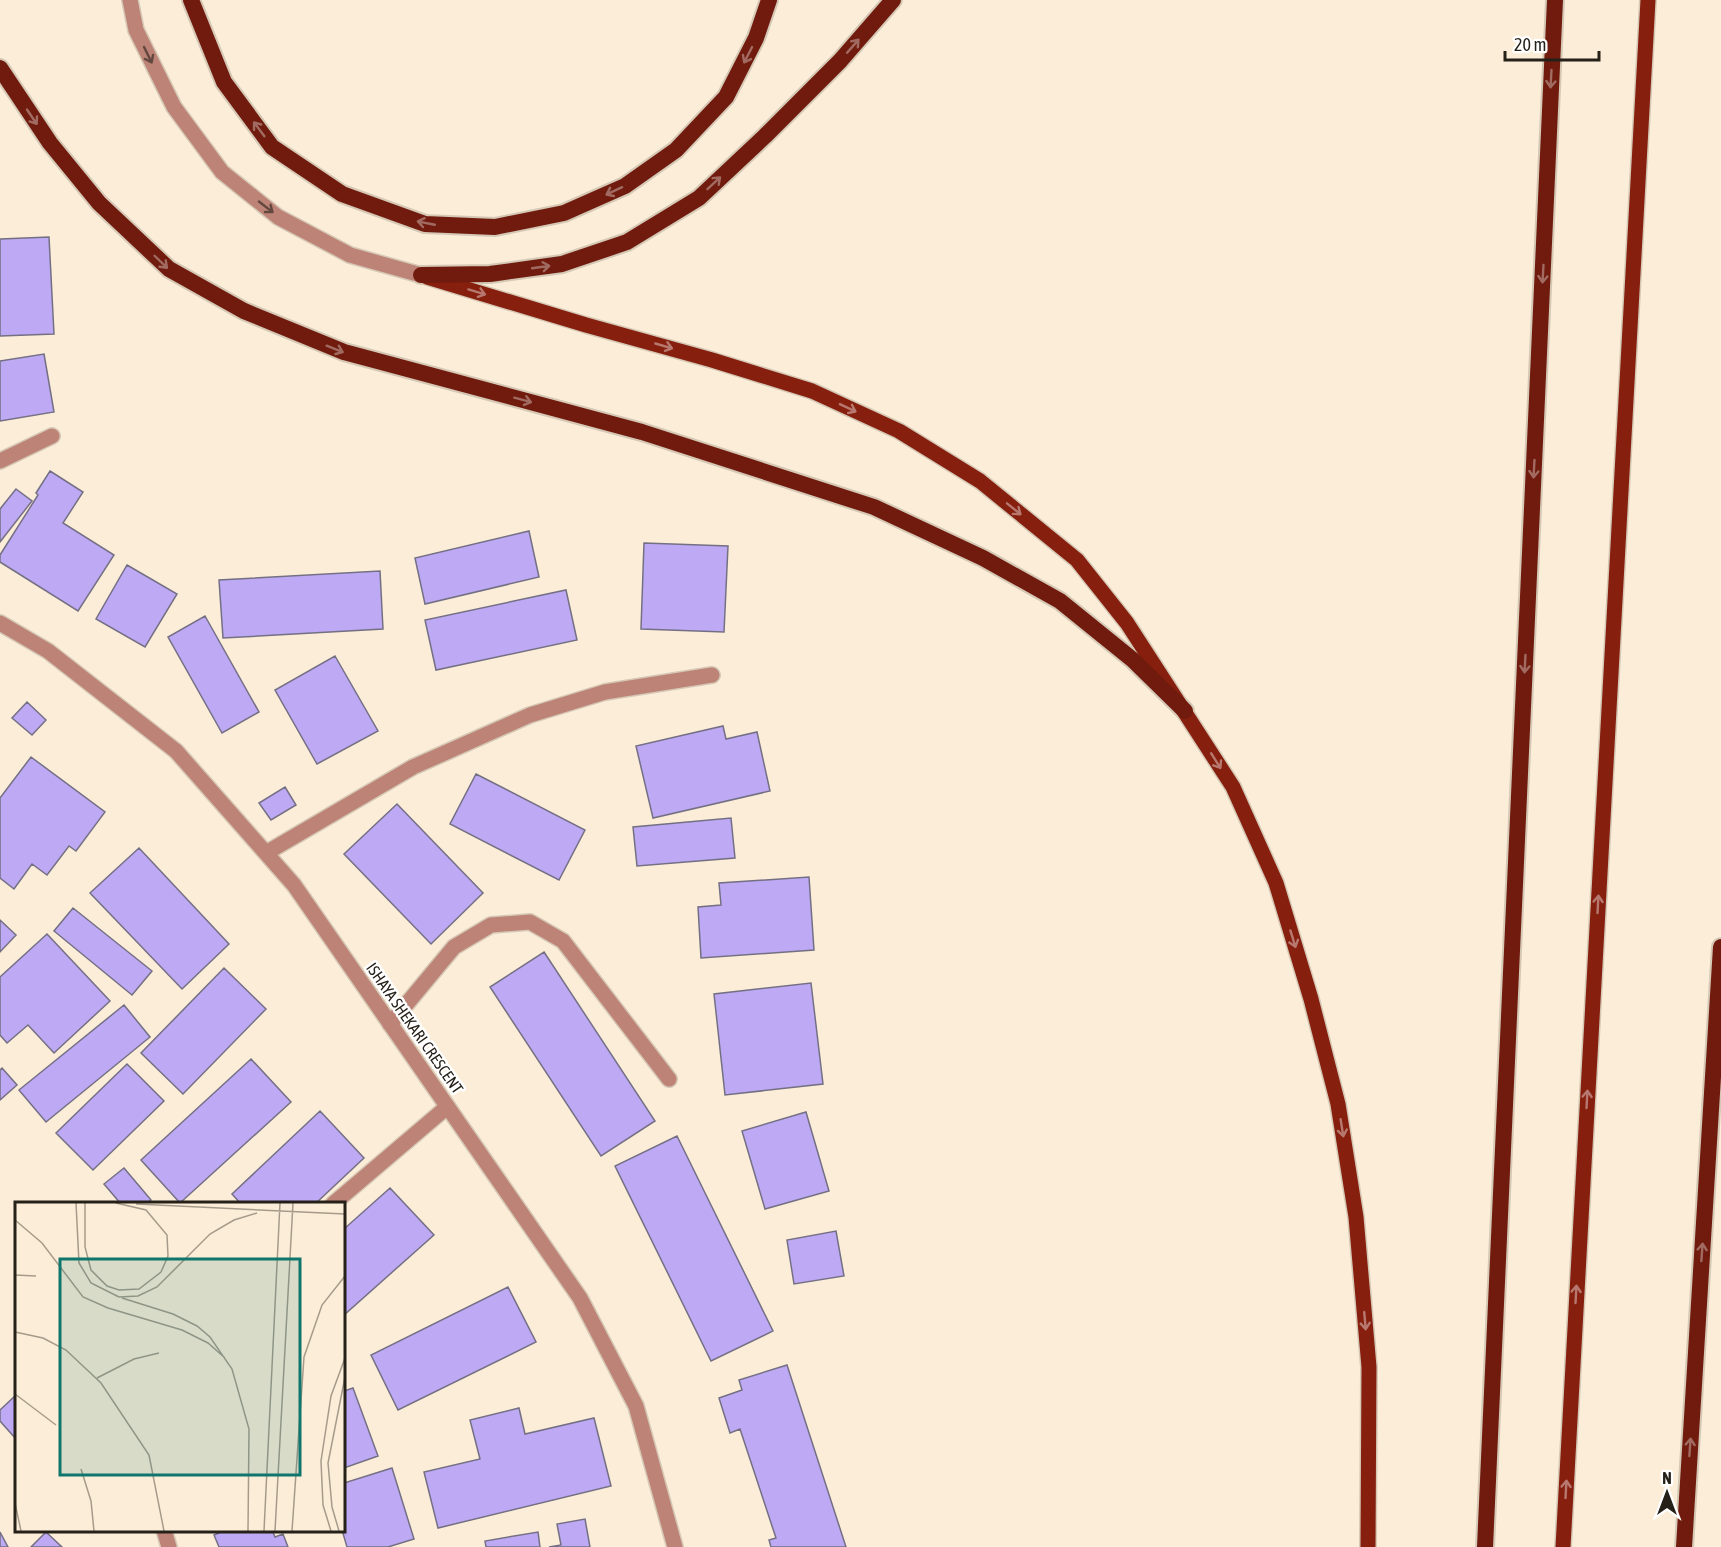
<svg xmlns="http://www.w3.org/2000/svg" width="1721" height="1547" font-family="'Asap Condensed',sans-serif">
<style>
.building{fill:#bda9f4;stroke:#747084;stroke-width:1.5}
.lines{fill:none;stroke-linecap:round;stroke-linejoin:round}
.service-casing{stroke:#d5c8b5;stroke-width:18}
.minor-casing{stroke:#d5c8b5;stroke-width:18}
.tertiary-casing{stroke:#d5c8b5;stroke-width:18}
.primary-casing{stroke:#d5c8b5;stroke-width:18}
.trunk-casing{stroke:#d5c8b5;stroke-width:20}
.service{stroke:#be8377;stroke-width:15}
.minor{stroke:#be8377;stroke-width:15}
.tertiary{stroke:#be8377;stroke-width:15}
.primary{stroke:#871f0f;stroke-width:15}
.trunk{stroke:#701b0e;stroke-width:16}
.oneway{stroke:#a26b62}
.oneway2{stroke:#62483e}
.oneway3{stroke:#b7796f}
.labels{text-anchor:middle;stroke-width:5;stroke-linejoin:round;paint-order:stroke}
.street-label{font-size:16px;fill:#252018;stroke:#fff}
.inset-road{fill:none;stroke:#a69b8b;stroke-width:1.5}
.view{fill:#0f766e;fill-opacity:0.15;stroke:#0f766e;stroke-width:3}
.inset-edge{fill:none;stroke:#252018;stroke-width:3}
</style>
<rect width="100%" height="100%" fill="#fcedd8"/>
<!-- building -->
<path class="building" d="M49,237L54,334L0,336V239Z
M44,354L54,412L0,421V361Z
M50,471L83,492L63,523L114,555L78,611L0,562V555L38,495L36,493Z
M16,489L32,501L0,542V509Z
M529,531L539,577L425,604L415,558Z
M644,543L728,546L724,632L641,629Z
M127,565L177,594L145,647L96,619Z
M380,571L383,629L223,638L219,580Z
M566,590L577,640L436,670L425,620Z
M205,616L259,712L222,733L168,637Z
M335,656L378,731L317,764L275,690Z
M27,702L46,720L32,735L12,718Z
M723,726L726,739L757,732L770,791L653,818L636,746Z
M31,757L105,812L76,851L69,846L47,875L32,864L14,889L0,878V798Z
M476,774L585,830L559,880L450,824Z
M285,787L296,805L271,820L259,803Z
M397,804L483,893L431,944L344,854Z
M731,818L735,858L637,866L633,827Z
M139,848L229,944L182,989L90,893Z
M809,877L814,950L701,958L698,907L721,905L719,883Z
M73,908L152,971L132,995L54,931Z
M0,920L16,935L0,952Z
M47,934L110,1001L54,1053L28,1025L7,1043L0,1035V977Z
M544,952L655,1121L601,1156L490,987Z
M224,968L266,1009L183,1094L141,1053Z
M811,983L823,1084L725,1095L714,994Z
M124,1005L150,1037L46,1122L19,1090Z
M251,1059L291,1102L180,1203L141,1160Z
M127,1064L164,1101L93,1170L56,1133Z
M2,1068L17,1085L0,1100V1070Z
M320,1111L364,1158L315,1204H241L232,1194Z
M806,1112L829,1191L765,1209L742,1131Z
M677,1136L773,1331L711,1361L615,1166Z
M124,1168L151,1200L147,1204H121L104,1184Z
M390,1188L434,1235L344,1315V1229Z
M836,1231L844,1276L794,1284L787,1240Z
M508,1287L536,1342L398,1410L371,1355Z
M787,1365L846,1547H771L769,1540L776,1538L740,1429L730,1433L719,1398L742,1390L739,1380Z
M353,1388L378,1456L344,1468V1391Z
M16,1395V1439L0,1421V1410Z
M519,1408L525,1434L594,1418L611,1486L438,1528L424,1472L480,1459L470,1420Z
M392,1468L414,1539L388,1547H347L342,1530H344V1483Z
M585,1519L590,1547H549L561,1545L557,1524Z
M226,1530H272L275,1537L283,1534L288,1547H219L214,1535Z
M0,1532L8,1547H0Z
M46,1532L62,1547H31Z
M538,1532L540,1547H486L485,1541Z"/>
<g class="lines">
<!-- service casing -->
<g class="service-casing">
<path id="service" d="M0,461L52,436
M390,1024L454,947L491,925L530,922L563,941L669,1079
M333,1204L447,1107"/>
</g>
<!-- minor casing -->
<g class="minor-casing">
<path id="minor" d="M0,623L48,651L176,751L294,885L580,1298L636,1406L675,1547
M266,853L413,767L530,715L605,692L712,675
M164,1530L169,1547"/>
</g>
<!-- tertiary casing -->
<g class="tertiary-casing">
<path id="tertiary" d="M130,0L136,30L174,107L222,172L278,217L350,255L421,275"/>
</g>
<!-- primary casing -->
<g class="primary-casing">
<path id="primary" d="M427,277L586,325L712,360L812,391L899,431L980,481L1077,560L1127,623L1233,787L1276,883L1311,999L1338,1104L1356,1217L1369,1367L1368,1547
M1563,1547L1648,0"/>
</g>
<!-- trunk casing -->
<g class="trunk-casing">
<path id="trunk" d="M191,0L224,82L272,147L342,194L425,224L495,227L564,213L625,186L676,150L726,97L756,38L769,0
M0,68L50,143L99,203L169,269L244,311L344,352L642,432L874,507L983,558L1060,601L1133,660L1185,711
M421,275L490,274L562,264L627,242L699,198L765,136L840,61L893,0
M1485,1547L1555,0
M1684,1547L1721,947"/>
</g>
<!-- service -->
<use href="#service" class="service"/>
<!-- minor -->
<use href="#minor" class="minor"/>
<!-- tertiary -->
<use href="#tertiary" class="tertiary"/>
<!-- primary -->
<use href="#primary" class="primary"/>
<!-- trunk -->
<use href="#trunk" class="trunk"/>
</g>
<!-- one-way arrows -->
<defs><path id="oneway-shaft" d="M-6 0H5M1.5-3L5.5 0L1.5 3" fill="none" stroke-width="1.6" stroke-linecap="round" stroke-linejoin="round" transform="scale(1.5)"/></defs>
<g class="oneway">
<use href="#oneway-shaft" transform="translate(853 46) rotate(-49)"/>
<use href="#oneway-shaft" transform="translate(748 55) rotate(117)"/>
<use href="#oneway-shaft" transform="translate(1551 79) rotate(93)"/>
<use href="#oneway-shaft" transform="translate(32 117) rotate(56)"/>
<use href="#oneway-shaft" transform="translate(259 129) rotate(-127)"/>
<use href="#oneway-shaft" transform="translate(714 183) rotate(-43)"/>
<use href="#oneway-shaft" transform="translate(614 191) rotate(155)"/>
<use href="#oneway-shaft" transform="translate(426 223) rotate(-169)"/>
<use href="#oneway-shaft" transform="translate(161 262) rotate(44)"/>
<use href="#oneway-shaft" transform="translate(541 267) rotate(-8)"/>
<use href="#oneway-shaft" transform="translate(1543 274) rotate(93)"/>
<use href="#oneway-shaft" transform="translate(335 349) rotate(22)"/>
<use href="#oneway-shaft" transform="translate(523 400) rotate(15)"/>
<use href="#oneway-shaft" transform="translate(1534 469) rotate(93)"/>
<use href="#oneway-shaft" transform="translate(1525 664) rotate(93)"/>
<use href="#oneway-shaft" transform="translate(1702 1252) rotate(-86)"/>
<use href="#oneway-shaft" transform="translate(1690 1447) rotate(-86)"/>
</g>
<g class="oneway2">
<use href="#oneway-shaft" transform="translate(148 55) rotate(64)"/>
<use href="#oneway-shaft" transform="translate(266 207) rotate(38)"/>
</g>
<g class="oneway3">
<use href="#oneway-shaft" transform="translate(477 292) rotate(17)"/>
<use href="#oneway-shaft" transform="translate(664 346) rotate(16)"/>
<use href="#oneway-shaft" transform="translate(848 408) rotate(25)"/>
<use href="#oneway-shaft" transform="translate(1014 509) rotate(39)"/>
<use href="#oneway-shaft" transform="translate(1216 761) rotate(58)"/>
<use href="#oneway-shaft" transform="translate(1598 904) rotate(-87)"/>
<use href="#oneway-shaft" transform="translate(1293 939) rotate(73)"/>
<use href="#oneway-shaft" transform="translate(1587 1099) rotate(-87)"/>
<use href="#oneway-shaft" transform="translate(1342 1128) rotate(81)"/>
<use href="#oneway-shaft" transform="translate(1576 1294) rotate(-87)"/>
<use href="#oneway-shaft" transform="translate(1365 1321) rotate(85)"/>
<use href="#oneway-shaft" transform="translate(1566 1489) rotate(-87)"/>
</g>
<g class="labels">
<!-- street labels -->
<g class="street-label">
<text transform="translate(415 1028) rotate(55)" y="6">ISHAYA SHEKARI CRESCENT</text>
</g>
</g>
<!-- overview -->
<g transform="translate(15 1202)">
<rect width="330" height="330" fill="#fcedd8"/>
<path class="inset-road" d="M61,1L64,61L76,81L104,95M70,1V45L76,68L92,84L104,88L124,87L146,70L153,54L152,33L131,8L101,1M121,2L330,12M0,18L27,41L68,95L93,106L167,128L193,141L210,156M0,73L21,74M104,95L123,94L142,85L195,32L219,18L242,11M107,96L158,112L182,124L195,135L217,167L234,227L233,329M0,130L28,136L51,148L86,181L134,253L149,329M82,176L119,157L144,151M0,192L41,223M66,267L76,299L79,329M0,301L6,329M249,329L265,1M260,329L278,1M277,329L289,155L307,103L330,74M316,329L308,303L306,259L316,194L330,156M324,329L317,305L313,261L330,175"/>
<path class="view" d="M45,57H285V273H45Z"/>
<rect width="330" height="330" class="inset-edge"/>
</g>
<!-- north arrow -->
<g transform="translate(1667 1493)" stroke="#ffffff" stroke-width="4.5" paint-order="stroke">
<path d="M0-4.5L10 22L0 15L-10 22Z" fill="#252018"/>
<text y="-9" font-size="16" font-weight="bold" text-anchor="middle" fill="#252018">N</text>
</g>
<!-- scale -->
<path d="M1505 51v9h94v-9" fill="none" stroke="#252018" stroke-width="3"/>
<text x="1514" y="51" font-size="18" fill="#252018" stroke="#ffffff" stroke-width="4.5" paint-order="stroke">20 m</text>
</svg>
